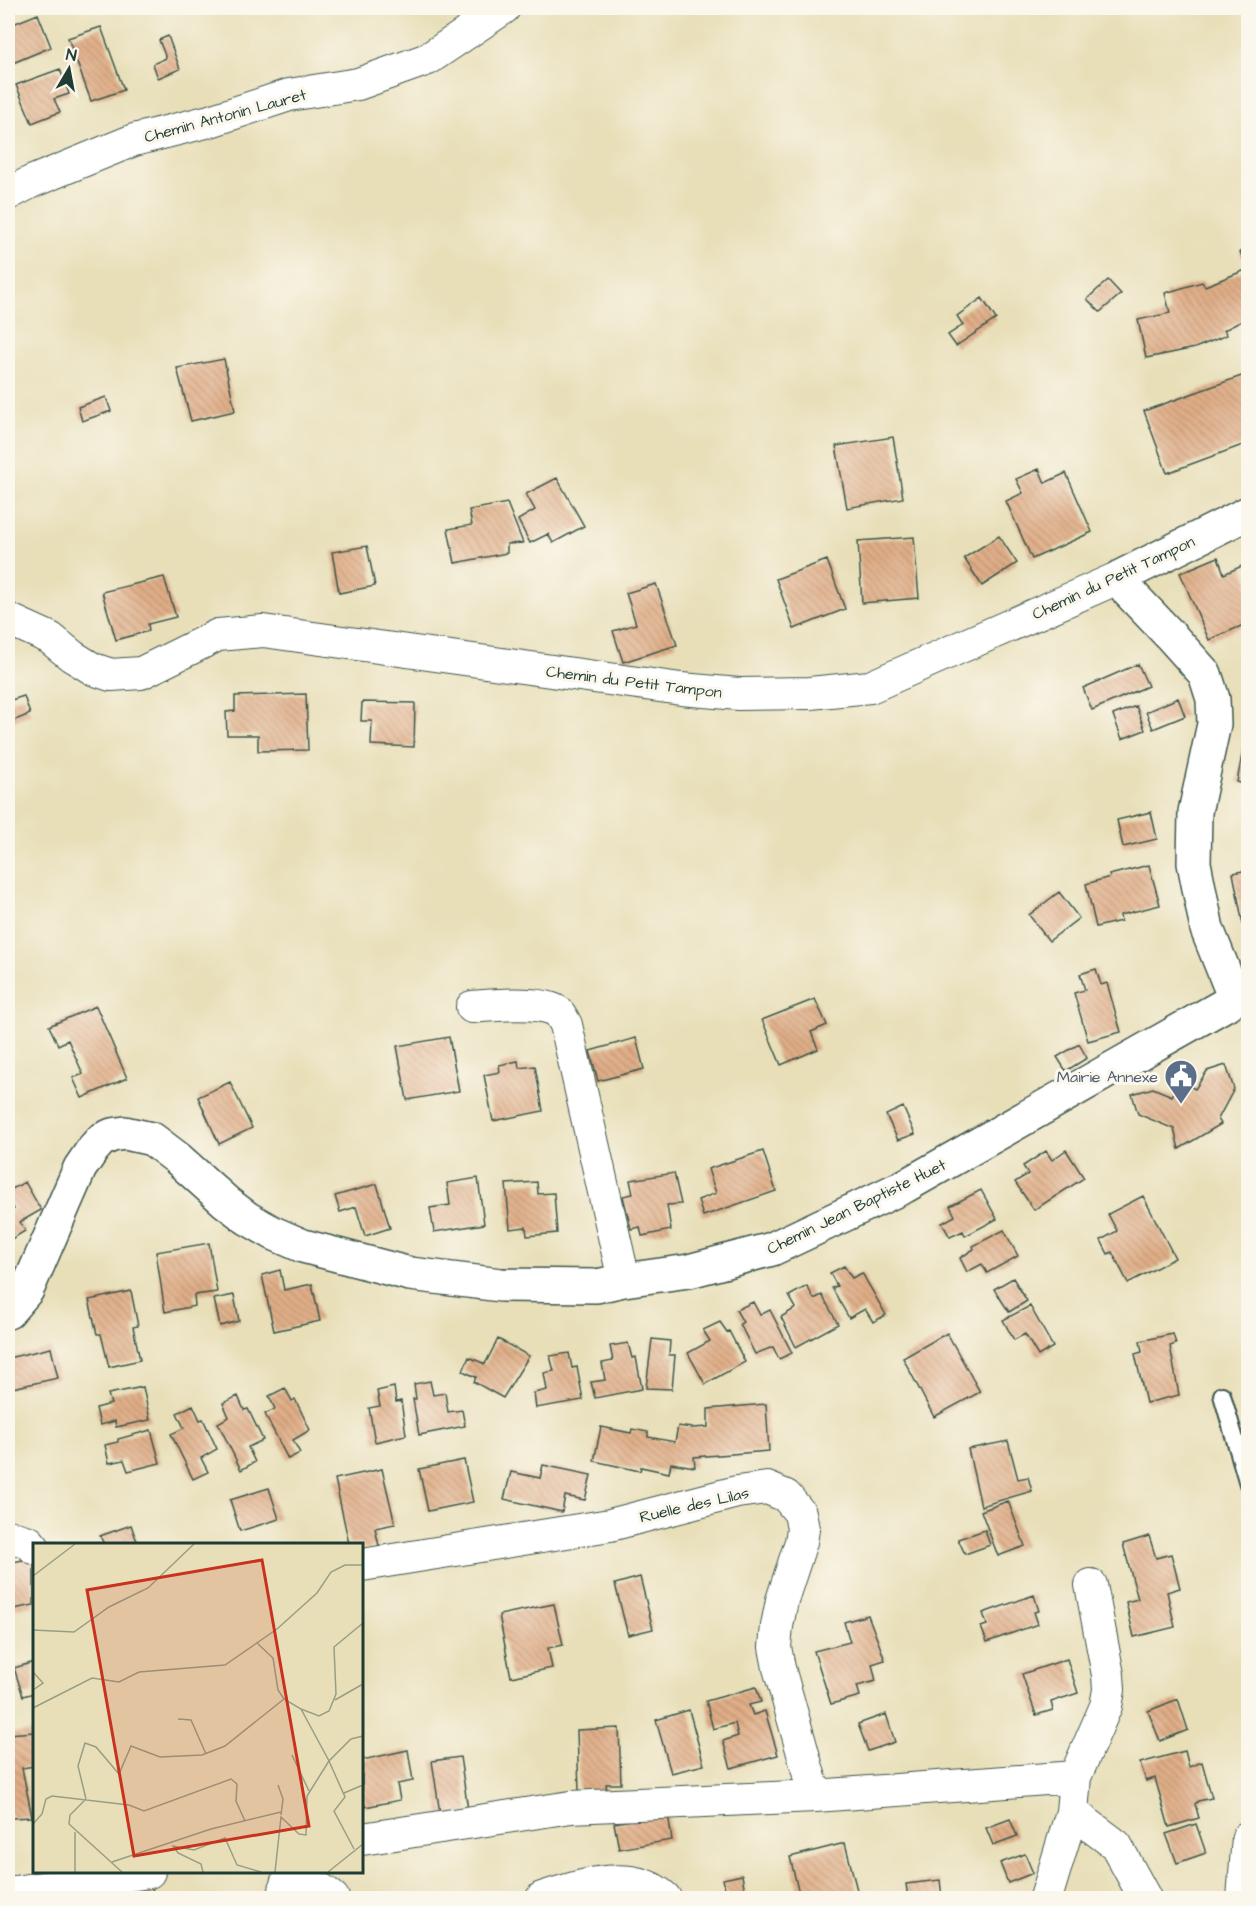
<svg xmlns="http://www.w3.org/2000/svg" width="1256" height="1906" font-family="'Architects Daughter',sans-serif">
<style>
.building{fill:url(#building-back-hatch)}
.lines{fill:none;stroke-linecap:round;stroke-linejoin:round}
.service-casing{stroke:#3d5548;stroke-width:20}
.minor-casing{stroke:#3d5548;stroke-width:34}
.tertiary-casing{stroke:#3d5548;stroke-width:36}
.service{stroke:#fff;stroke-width:16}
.minor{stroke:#fff;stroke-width:32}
.tertiary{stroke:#fff;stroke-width:33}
.labels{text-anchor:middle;stroke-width:6;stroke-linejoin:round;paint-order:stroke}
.street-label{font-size:16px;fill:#1f3d34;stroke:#fbf7ec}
.service-label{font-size:16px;fill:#4e5e75;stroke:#fbf7ec;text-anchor:end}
.inset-road{fill:none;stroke:#989e84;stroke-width:1.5}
.view{fill:#c8321e;fill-opacity:0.15;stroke:#c8321e;stroke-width:3}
.inset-edge{fill:none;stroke:#1f3d34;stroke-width:3}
</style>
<defs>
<pattern id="building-back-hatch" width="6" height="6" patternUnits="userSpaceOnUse" patternTransform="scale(1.5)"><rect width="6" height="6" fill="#e1af88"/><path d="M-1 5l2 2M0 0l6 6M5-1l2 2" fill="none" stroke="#b69070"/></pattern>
</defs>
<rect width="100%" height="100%" fill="#fbf7ec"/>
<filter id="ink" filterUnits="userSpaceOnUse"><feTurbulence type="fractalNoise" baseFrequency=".0167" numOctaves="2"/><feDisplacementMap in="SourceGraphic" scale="12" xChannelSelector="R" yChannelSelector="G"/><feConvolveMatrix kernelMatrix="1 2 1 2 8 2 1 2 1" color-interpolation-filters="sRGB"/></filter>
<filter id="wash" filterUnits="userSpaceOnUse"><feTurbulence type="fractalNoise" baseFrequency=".008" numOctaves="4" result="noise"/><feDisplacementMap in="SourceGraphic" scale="24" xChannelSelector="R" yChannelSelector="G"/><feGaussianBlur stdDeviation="1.35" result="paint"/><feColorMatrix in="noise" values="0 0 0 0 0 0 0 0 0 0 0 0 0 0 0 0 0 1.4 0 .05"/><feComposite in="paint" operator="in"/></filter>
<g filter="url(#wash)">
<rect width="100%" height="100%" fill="#e8dfb9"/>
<g id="blocks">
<!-- building -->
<path class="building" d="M38,14L51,47L8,65V26Z
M101,27L124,90L91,101L68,38Z
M168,36L180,69L158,78L153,64L166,58L159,40Z
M60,69L69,94L54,99L60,112L32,123L16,85Z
M1248,248V318L1224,330L1227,335L1195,348L1146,358L1138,320L1170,313L1165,293L1202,282L1205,286L1248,269L1240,252Z
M1108,280L1121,294L1100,312L1087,299Z
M982,298L996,319L956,346L948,335L963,325L957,316Z
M224,359L235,411L191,421L177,368Z
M1247,374L1248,379V443L1167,473L1144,411Z
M106,397L111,411L82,421L78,407Z
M893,437L903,498L847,508L836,446Z
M1039,469L1045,483L1066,473L1092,532L1032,559L1006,501L1023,493L1016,479Z
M557,478L584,526L553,543L548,534L530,543L518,520L535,510L526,494Z
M507,503L523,543L507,544V553L455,563L448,529L472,525L469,510Z
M999,536L1017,563L982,586L964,558Z
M914,537L919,598L862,603L858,541Z
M367,546L375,586L339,593L332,552Z
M1218,557L1224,574L1242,566L1248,579V623L1209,640L1180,573Z
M827,560L845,609L794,629L776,579Z
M164,577L176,617L148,624L149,631L116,640L102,592Z
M656,584L677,645L623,662L613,631L636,624L626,593Z
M1138,664L1148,686L1092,710L1083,688Z
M306,694L308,750L258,751V735H227L226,712L235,711V696Z
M24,696L30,714L8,723V701Z
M1178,698L1185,716L1153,729L1146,712Z
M362,702L415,703L414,747L371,745L372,721H361Z
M1136,706L1145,730L1122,739L1113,715Z
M1247,728H1248V785L1237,782Z
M1151,812L1157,839L1123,847L1117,820Z
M1149,865L1160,905L1120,915L1121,921L1096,927L1086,884L1110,877L1109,875Z
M1248,870V944L1247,945L1233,873Z
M1059,892L1079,918L1049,941L1029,915Z
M1096,969L1101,985L1107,983L1121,1032L1088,1041L1074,993L1085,990L1080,974Z
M815,999L827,1025L811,1032L818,1049L781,1065L762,1020Z
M96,1006L127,1078L82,1098L73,1078L83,1074L68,1040L58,1045L49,1026Z
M449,1037L459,1091L407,1100L397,1046Z
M636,1038L644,1069L598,1081L590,1051Z
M1079,1044L1087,1058L1066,1071L1057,1057Z
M518,1061L519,1068L535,1066L543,1111L493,1121L484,1075L500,1072L499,1065Z
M1226,1065L1234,1089L1218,1119L1221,1124L1179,1149L1174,1129L1138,1114L1132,1094L1153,1088L1172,1096L1180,1081L1195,1089L1207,1071Z
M230,1082L252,1128L219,1144L198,1097Z
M903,1107L915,1134L898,1140L886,1115Z
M1066,1150L1084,1178L1034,1210L1015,1182L1028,1174L1023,1166L1046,1151L1052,1160Z
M763,1151L776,1191L703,1216L698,1200L716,1193L708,1169Z
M674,1173L681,1204L667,1205L671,1230L642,1236L640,1227L631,1229L623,1196L633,1194L630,1180Z
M478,1178L484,1224L434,1232L430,1208L450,1205L447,1183Z
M25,1182L41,1210L20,1222L25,1231L10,1240L8,1236V1213L14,1209L8,1198V1191Z
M537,1182L538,1194L554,1193L557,1233L527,1236L526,1227L510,1229L506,1184Z
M377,1184L390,1228L365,1236L356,1207L340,1212L335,1196Z
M981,1190L997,1219L965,1236L963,1231L950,1237L942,1223L955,1216L950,1206Z
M1143,1196L1175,1258L1128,1283L1112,1252L1108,1254L1101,1240L1117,1231L1108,1214Z
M1004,1230L1018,1256L987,1273L982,1264L967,1272L960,1258L974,1249L973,1246Z
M209,1243L217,1292L194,1295L195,1306L165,1312L156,1252Z
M844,1266L852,1278L862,1273L886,1315L873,1322L865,1309L849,1318L832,1288L837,1286L830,1273Z
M280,1270L284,1290L312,1284L320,1321L274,1331L262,1275Z
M1013,1278L1027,1301L1009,1312L994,1289Z
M807,1286L814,1299L822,1295L838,1324L796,1347L781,1317L796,1308L789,1296Z
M131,1291L138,1326L133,1327L140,1360L109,1367L101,1334H97L89,1300Z
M234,1295L239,1321L220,1326L214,1299Z
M753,1302L760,1315L770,1310L792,1353L779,1359L773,1347L755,1354L740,1324L743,1322L736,1310Z
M1030,1306L1053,1347L1038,1356L1025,1334L1014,1340L1003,1320Z
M720,1322L727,1332L729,1331L745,1362L705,1384L688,1353L710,1341L703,1330Z
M947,1333L980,1392L934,1417L903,1358Z
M1173,1334L1176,1344L1170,1346L1179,1395L1146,1403L1135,1354L1142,1352L1140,1341Z
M498,1339L529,1356L503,1398L474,1382L476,1377L463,1371L469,1357L485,1364Z
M652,1339L670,1341L669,1355H675L672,1389L646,1388Z
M628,1343L632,1358L636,1357L642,1389L595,1398L591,1382L605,1380L602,1363L613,1361L610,1346Z
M51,1348L58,1378L8,1389V1358Z
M569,1353L572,1368L577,1367L583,1400L536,1408L534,1393L547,1390L544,1373L554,1371L550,1356Z
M430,1381L433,1395L445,1393L448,1412L462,1410L465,1426L419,1435L413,1399H416L414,1384Z
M143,1387L150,1420L116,1427L115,1421L100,1425L96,1408L111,1404L108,1394Z
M394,1387L396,1402L401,1401L406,1435L375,1442L369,1408L380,1406L377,1391Z
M285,1388L292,1401L295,1399L310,1430L293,1440L300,1453L288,1459L265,1414L275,1409L269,1396Z
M238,1396L244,1410L248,1409L263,1440L248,1447L255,1462L241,1470L218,1423L229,1417L223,1403Z
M766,1404L769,1451L694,1457L695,1467L671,1463L669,1473L641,1467L640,1471L594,1461L601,1427L631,1433L632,1429L648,1432V1437L675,1442L678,1426L692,1428L708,1427V1409Z
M193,1405L200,1420L203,1419L217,1449L201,1458L208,1472L193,1479L171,1434L184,1428L177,1413Z
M151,1430L160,1463L128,1471L124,1460L109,1463L105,1445L118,1442V1439Z
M1008,1441L1018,1479L1028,1477L1032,1491L981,1506L968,1449Z
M464,1460L473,1502L428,1511L419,1469Z
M543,1465L591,1475L585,1500L565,1496L562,1512L504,1499L511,1472L540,1478Z
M382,1469L395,1524L375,1528L379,1546L362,1550V1544H349L335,1479Z
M269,1488L279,1519L240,1531L230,1500Z
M1008,1501L1025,1546L998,1556L981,1511Z
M131,1525L138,1544H104L100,1536Z
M985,1530L990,1545L965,1554L958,1539Z
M1149,1536L1156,1558L1171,1554L1180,1588L1167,1592L1175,1627L1134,1637L1126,1602L1138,1599L1123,1544Z
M33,1558L34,1566V1605L8,1610V1563Z
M640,1577L653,1629L628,1635L615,1584Z
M1034,1595L1039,1611L1034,1612L1038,1624L987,1642L981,1627L987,1625L983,1613Z
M554,1604L563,1645L548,1648L552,1668L511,1677L499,1615Z
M868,1615L885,1660L872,1664L876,1681L857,1686L860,1696L831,1704L814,1651L850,1642L844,1622Z
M1067,1659L1078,1693L1051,1702L1053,1710L1036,1715L1022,1674Z
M34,1662V1693L23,1696L14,1668Z
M756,1687L761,1702L749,1705L753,1715L765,1711L778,1755L731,1768L723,1741L738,1736L735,1723L713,1729L706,1701Z
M1178,1699L1188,1730L1160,1741L1148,1711Z
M689,1710L704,1765L671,1773L656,1720Z
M886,1714L895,1742L868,1751L858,1724Z
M619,1728L621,1784H606L607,1791L579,1792L577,1730Z
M34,1732V1766L22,1768L32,1817L12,1818L10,1811H8V1734Z
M408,1750L413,1781L397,1784L400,1800L365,1807L362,1791V1760Z
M1185,1751L1189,1767L1202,1762L1212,1798L1198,1801L1195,1804L1199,1818L1169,1827L1155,1778L1146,1781L1140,1763Z
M460,1757L469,1816L441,1820L432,1761Z
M668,1814L672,1840L619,1849L614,1823Z
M1010,1819L1017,1836L993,1845L986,1828Z
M1196,1824L1206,1853L1177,1863L1166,1834Z
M845,1843L859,1898H800L790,1857Z
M1025,1854L1033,1873L1008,1883L1000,1863Z
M742,1875L746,1898H727L723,1879Z
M149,1877L155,1898H106L104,1890Z
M940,1880L942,1898H908L906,1884Z"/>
</g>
</g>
<g filter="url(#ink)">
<use href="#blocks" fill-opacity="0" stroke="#3d5548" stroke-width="1.5"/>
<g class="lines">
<!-- service casing -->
<g class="service-casing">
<path id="service" d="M1222,1395L1248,1484"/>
</g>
<!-- minor casing -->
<g class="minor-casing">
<path id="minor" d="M8,194L31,182L134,140L210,121L289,95L358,84L428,59L504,8
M8,619L50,638L72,656L93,669L111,675L141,673L218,635L263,631L681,689L739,694L810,693L870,687L1120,577
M472,1007C491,1005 544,1000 558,1012C561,1015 564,1021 566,1025L624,1280
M8,1536L29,1542L34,1548
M362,1565L610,1525L737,1492L767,1488L786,1496L800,1513L803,1529L801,1542L782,1600L777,1626L775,1647L779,1668L815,1796
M1072,1812L1075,1777L1106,1706L1109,1690L1108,1675L1091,1585
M362,1839L571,1807L815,1796L1075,1777
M8,1893L149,1872
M284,1898L286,1884C304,1878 320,1887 333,1898
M542,1898C579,1886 633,1867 665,1898
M1046,1898L1072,1812L1116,1845L1145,1898
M1243,1898L1248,1837"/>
</g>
<!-- tertiary casing -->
<g class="tertiary-casing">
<path id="tertiary" d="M8,1312L27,1290L80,1168L93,1149L101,1140L112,1135L125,1133L152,1139L177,1158L226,1202L247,1218L273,1233L303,1246L410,1274L501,1285L597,1286L624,1280L689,1271L772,1249L905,1186L1235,999L1207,929L1194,863L1195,812L1214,724L1213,699L1205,674L1170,635L1128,591L1120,577L1248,513"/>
</g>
<!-- service -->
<use href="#service" class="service"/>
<!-- minor -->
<use href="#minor" class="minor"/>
<!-- tertiary -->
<use href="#tertiary" class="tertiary"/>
</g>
</g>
<!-- icons -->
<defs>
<g id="civic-pin" transform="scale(1.725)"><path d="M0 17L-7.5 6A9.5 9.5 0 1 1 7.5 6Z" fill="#5c6f8a" stroke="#fbf7ec"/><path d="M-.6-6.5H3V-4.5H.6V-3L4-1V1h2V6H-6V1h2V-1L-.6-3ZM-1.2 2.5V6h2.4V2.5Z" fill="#fff"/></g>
</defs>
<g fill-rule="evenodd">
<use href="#civic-pin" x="1181" y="1076"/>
</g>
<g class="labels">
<!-- street labels -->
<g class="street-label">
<text transform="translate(225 115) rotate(-15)" y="6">Chemin Antonin Lauret</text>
<text transform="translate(1113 577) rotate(-25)" y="6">Chemin du Petit Tampon</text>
<text transform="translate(634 681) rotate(7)" y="6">Chemin du Petit Tampon</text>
<text transform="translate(856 1206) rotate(-26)" y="6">Chemin Jean Baptiste Huet</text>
<text transform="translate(694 1504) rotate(-13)" y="6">Ruelle des Lilas</text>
</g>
<!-- service labels -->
<g class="service-label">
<text x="1158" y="1082">Mairie Annexe</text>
</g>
</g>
<!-- overview -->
<g transform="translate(33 1543)">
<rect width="330" height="330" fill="#e8dfb9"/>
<path class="inset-road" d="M0,33L42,1M0,87L41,89L76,64L115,45L161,1M224,100L240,115L245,147L251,156L268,166L296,218L274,253L273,292L266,291L248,274L242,329M0,129L10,140L0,147M302,157L330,141M0,165L59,135L86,139L106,129L192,122L244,86L284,50L298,29L312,22H330M268,166L286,173L296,168L303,151L301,104L330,80M145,176L158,177L173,211M259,212L276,248M245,242L250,256L248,272M311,250L330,242M53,256L45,223L52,200L63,204L86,231L98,203L127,214L169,212L192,203L251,156M53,256L37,272L36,281L89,329M0,281L9,271L13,256L19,253L96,262L111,268L198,236L204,241L203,258L212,278M42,289V329M321,306L301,268L312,254L296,218L318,196L330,193M79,319L178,286L248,269M170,329L168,321L145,310L140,303L161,307L192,295L204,322L228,329M295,329L330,301"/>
<path class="view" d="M229,17L276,283L101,313L54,47Z"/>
<rect width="330" height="330" class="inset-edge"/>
</g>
<!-- margin -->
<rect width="1256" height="1906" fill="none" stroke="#fbf7ec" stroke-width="30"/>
<!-- north arrow -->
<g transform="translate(69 69) rotate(10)" stroke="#fbf7ec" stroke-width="4.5" paint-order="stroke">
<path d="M0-4.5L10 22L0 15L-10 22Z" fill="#1f3d34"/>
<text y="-9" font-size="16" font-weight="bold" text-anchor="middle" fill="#1f3d34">N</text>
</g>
</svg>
